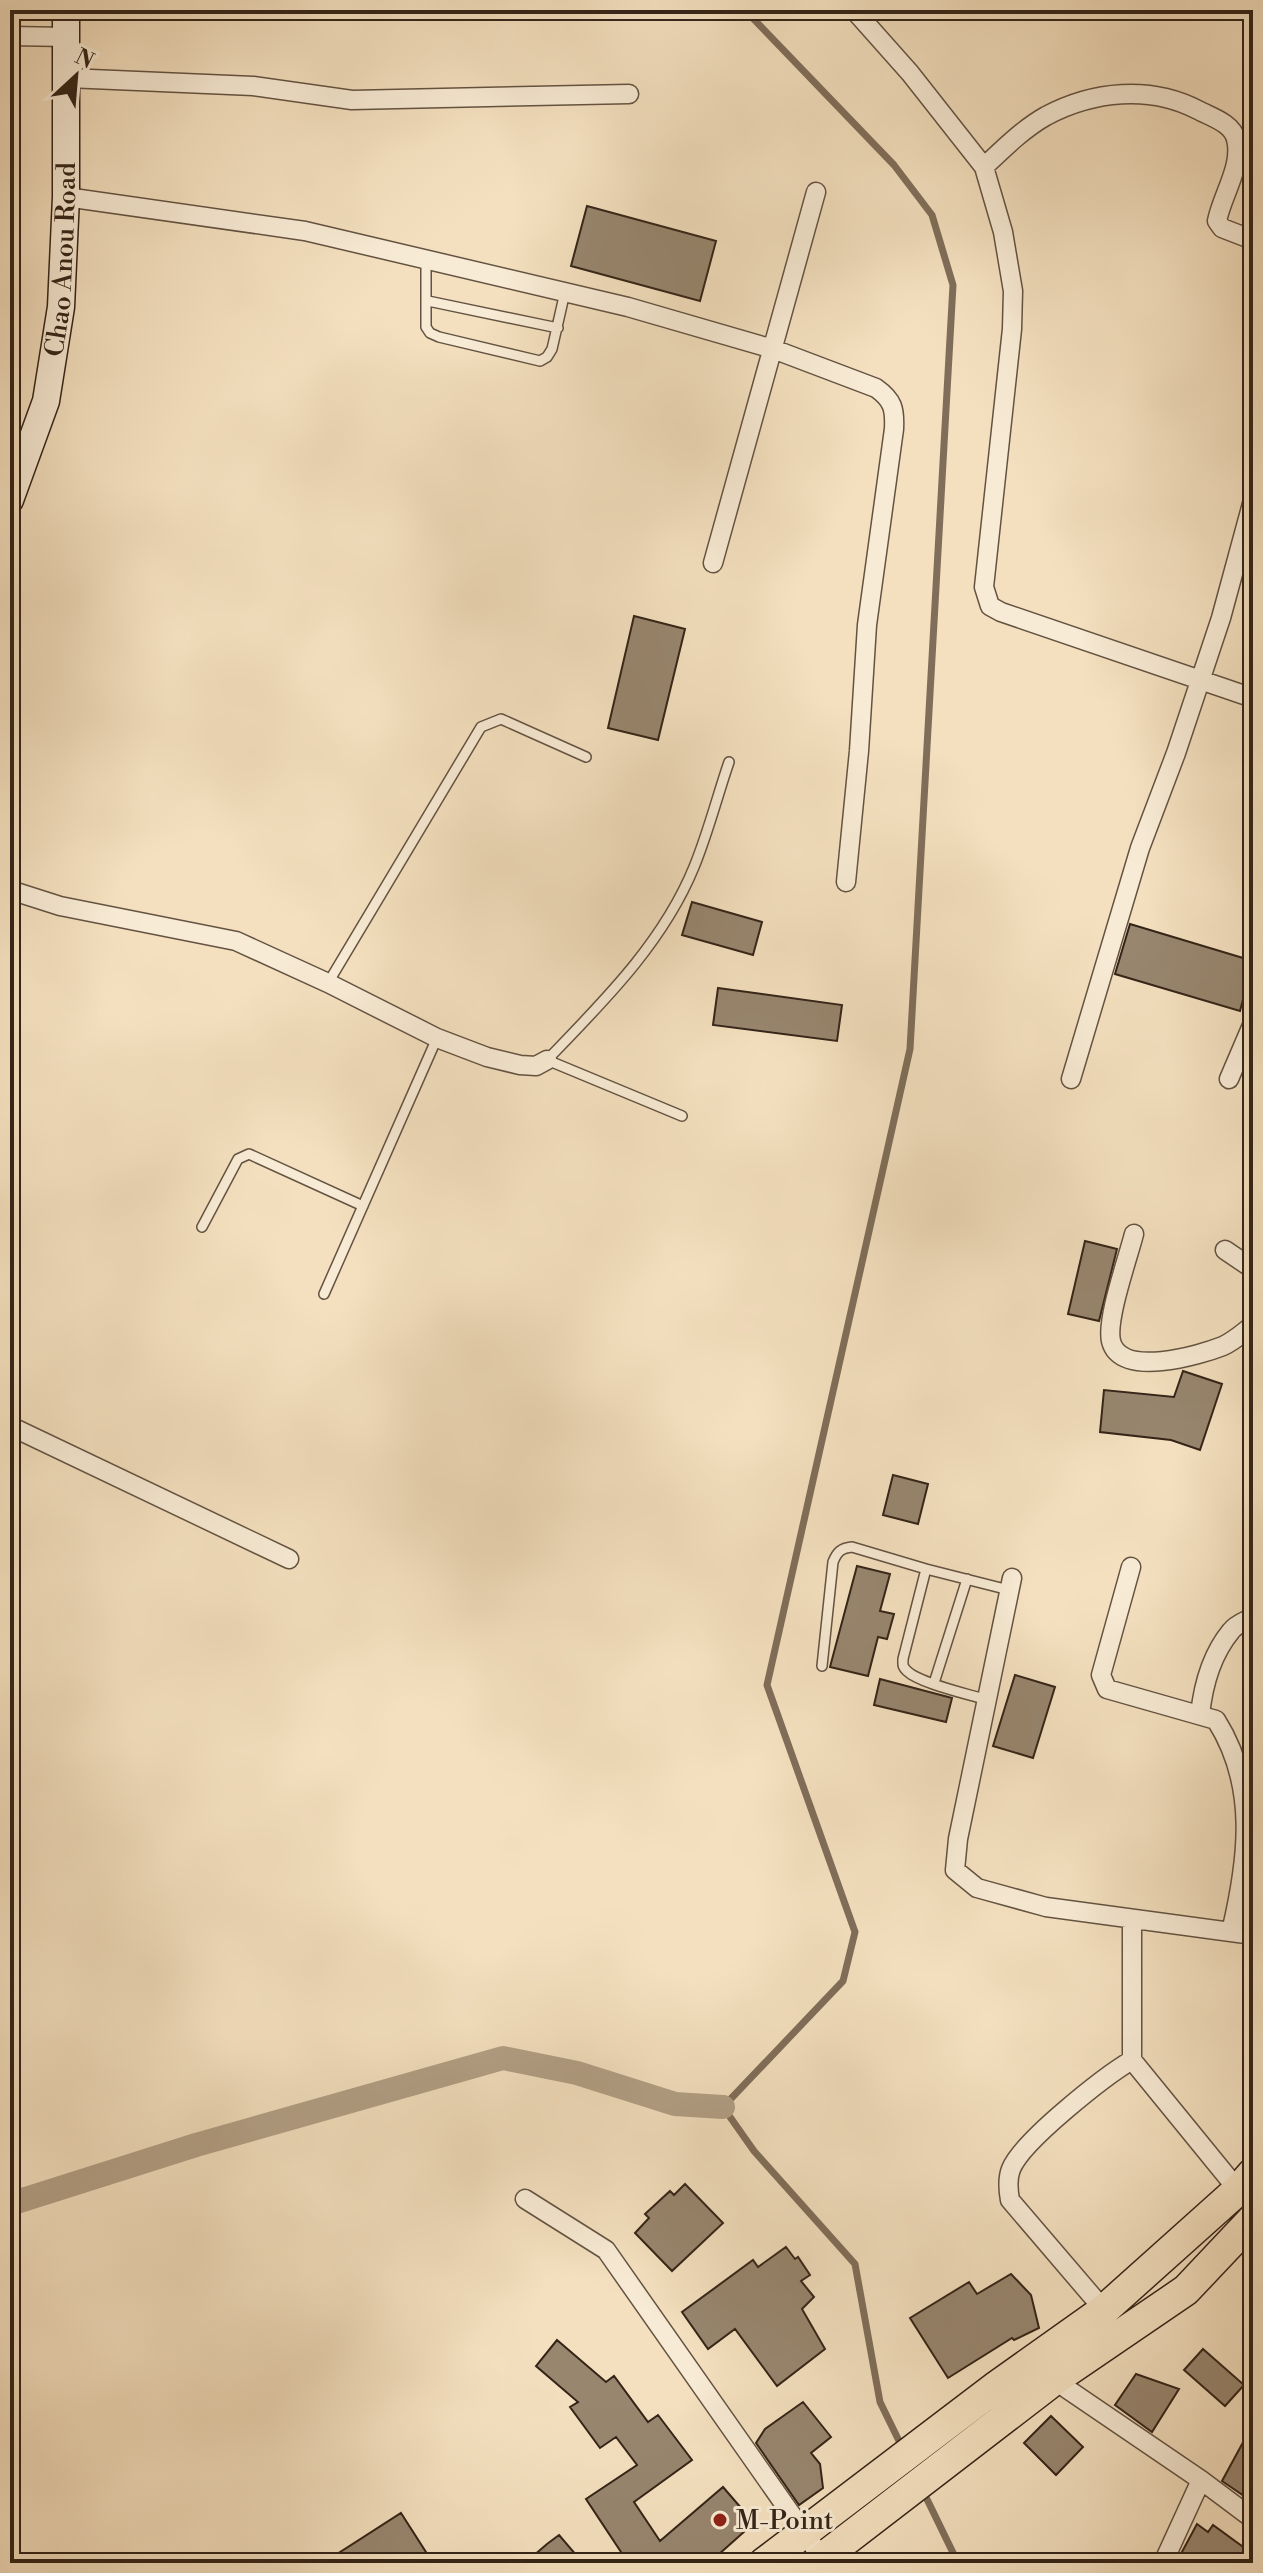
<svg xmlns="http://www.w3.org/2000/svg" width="1263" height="2573" font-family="'Libre Bodoni',serif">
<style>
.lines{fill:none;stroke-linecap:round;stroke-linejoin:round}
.stream{stroke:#806e5a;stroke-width:7}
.canal{stroke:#b3a086;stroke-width:24}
.building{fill:#98866f;stroke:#342418;stroke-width:2}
.lane-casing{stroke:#645342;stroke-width:12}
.street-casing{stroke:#645342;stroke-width:21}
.secondary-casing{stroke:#342418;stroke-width:29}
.primary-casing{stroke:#342418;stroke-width:33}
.lane{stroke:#f8ebd5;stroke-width:9}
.street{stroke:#f8ebd5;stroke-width:18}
.secondary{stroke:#f8ebd5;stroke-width:26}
.primary{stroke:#f4e0bf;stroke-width:30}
.poi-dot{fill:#8f2418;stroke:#f8ebd5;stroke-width:3}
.labels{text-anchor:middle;stroke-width:6;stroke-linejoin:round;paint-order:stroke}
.street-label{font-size:26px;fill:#342418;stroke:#f8ebd5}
.poi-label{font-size:26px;fill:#342418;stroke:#f8ebd5;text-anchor:start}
</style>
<rect width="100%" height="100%" fill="#f4e0bf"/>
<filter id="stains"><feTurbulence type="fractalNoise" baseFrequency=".0025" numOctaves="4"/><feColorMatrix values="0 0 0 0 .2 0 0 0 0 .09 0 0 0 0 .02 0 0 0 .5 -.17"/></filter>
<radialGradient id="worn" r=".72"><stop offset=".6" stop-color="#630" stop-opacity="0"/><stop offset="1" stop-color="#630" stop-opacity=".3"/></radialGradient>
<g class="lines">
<!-- stream -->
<path class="stream" d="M745,10L894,165L932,215L953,285L910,1049L767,1685L855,1932L843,1981L723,2107L754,2151L855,2264L880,2402L902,2447
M923,2491L958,2563"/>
<!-- canal -->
<path class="canal" d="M10,2204L196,2145L503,2058L577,2073L675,2104L723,2107"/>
</g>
<!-- building -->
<path class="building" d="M587,206L716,241L700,301L571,266Z
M634,616L685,629L658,740L608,728Z
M692,902L762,922L753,955L682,935Z
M1130,924L1253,961L1240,1011L1115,974Z
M718,988L842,1005L837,1041L713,1025Z
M1085,1241L1117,1249L1099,1321L1068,1314Z
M1183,1371L1222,1384L1200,1450L1171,1440L1100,1432L1104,1390L1174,1397Z
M893,1475L928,1484L918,1524L883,1515Z
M857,1566L890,1574L880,1611L894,1614L887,1639L878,1637L868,1676L830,1667Z
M1015,1675L1055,1687L1033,1758L993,1746Z
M880,1679L952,1698L946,1722L874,1705Z
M685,2184L723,2223L672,2271L635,2233L649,2218L645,2214L670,2191L674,2195Z
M786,2247L795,2259L798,2257L810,2275L801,2281L814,2297L802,2309L825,2349L777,2386L735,2329L708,2349L682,2312L753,2260L758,2267Z
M1011,2274L1031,2295L1039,2328L1014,2340L1012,2338L948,2378L910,2318L969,2282L977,2294Z
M557,2340L606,2382L614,2376L648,2422L658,2415L692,2460L634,2502L660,2541L723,2487L754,2523L709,2563H607L621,2552L586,2499L637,2465L616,2437L600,2448L570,2407L578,2402L536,2366Z
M1203,2349L1244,2385L1225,2406L1184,2370Z
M1136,2374L1179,2389L1152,2432L1115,2405Z
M803,2402L831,2437L811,2453L820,2464L823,2488L799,2505L756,2443L765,2429Z
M1051,2416L1083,2447L1056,2475L1024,2443Z
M1253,2424V2502L1222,2481Z
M401,2513L433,2563H323Z
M1197,2524L1208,2532L1213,2525L1246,2549L1236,2563H1176Z
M559,2535L583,2563H525L547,2544Z"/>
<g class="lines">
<!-- lane casing -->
<g class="lane-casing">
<path id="lane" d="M426,260V327L430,333L439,337L540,361L547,357L552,349L565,292
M428,301L558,328
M328,983L481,727L501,719L586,757
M682,1116L547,1060C603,1002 663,943 694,867C708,833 717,797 729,762
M202,1227L238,1159L249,1154L363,1206
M324,1294L437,1038
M822,1666L833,1562C837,1552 841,1548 852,1547L926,1569
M934,1683L967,1579
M987,1700C968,1694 919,1683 907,1671C902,1666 903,1665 903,1659L926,1569L1009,1590"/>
</g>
<!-- street casing -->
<g class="street-casing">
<path id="street" d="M854,10L910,73L984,167L1003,232L1013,291L1012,329L984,587L990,606L1001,612L1253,698
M10,36L67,37
M68,78L253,86L352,100L629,94
M984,167C1003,149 1023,129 1046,116C1093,91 1150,85 1198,110C1211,117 1232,123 1236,139C1243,166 1222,195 1217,221L1222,228L1253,240
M66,197L305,231L628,307L773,349L876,388C893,400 895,409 894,429L867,625L859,751L846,882
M713,563L816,192
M10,890L60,906L236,941L328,983L437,1038L487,1057L520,1065L536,1066L547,1060
M1071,1079L1140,848L1176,753L1221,618L1253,500
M1229,1079L1253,1023
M1134,1234C1128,1258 1106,1319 1111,1341C1120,1379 1200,1355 1223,1346C1234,1341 1244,1332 1253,1325
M1225,1250L1253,1269
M10,1426L289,1559
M1131,1567L1101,1675L1107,1689L1216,1720C1258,1786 1248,1860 1231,1932
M1012,1578L958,1839L955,1870L977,1888L1046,1907L1253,1935
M1200,1715C1203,1686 1212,1654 1231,1631C1236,1624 1246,1621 1253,1617
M1132,1919V2060
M525,2199L606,2250L822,2558
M1104,2310L1010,2200C1008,2189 1007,2179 1011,2169C1022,2141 1105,2076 1132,2060L1238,2190
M1054,2380L1201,2480L1253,2519
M1163,2563L1201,2480"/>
</g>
<!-- secondary casing -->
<g class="secondary-casing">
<g id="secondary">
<path id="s1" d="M10,500L46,401L61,307L66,197V10"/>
</g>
</g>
<!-- primary casing -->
<g class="primary-casing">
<path id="primary" d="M764,2563L997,2386L1104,2310L1238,2190L1253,2173
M816,2563L1054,2380L1186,2290L1253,2219"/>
</g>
<!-- lane -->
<use href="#lane" class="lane"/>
<!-- street -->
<use href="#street" class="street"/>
<!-- secondary -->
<use href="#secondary" class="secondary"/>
<!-- primary -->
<use href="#primary" class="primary"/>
</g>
<!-- markers -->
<circle class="poi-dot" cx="720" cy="2520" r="8"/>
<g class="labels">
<!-- street labels -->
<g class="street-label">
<text dy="9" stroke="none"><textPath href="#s1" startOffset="248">Chao Anou Road</textPath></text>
</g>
<!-- poi labels -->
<g class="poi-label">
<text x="736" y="2529">M-Point</text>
</g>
</g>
<!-- margin -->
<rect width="1263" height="2573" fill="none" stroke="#f4e0bf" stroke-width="40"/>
<rect x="12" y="12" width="1239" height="2549" fill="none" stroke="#342418" stroke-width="4"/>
<rect x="20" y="20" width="1223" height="2533" fill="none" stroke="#342418" stroke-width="2"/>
<!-- north arrow -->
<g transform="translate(76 76) rotate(26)" stroke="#f8ebd5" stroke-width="6" paint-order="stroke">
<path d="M0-6L14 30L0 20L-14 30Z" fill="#342418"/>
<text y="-12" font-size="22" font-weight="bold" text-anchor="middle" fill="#342418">N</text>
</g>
<rect width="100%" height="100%" filter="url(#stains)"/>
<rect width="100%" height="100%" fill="url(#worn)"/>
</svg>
